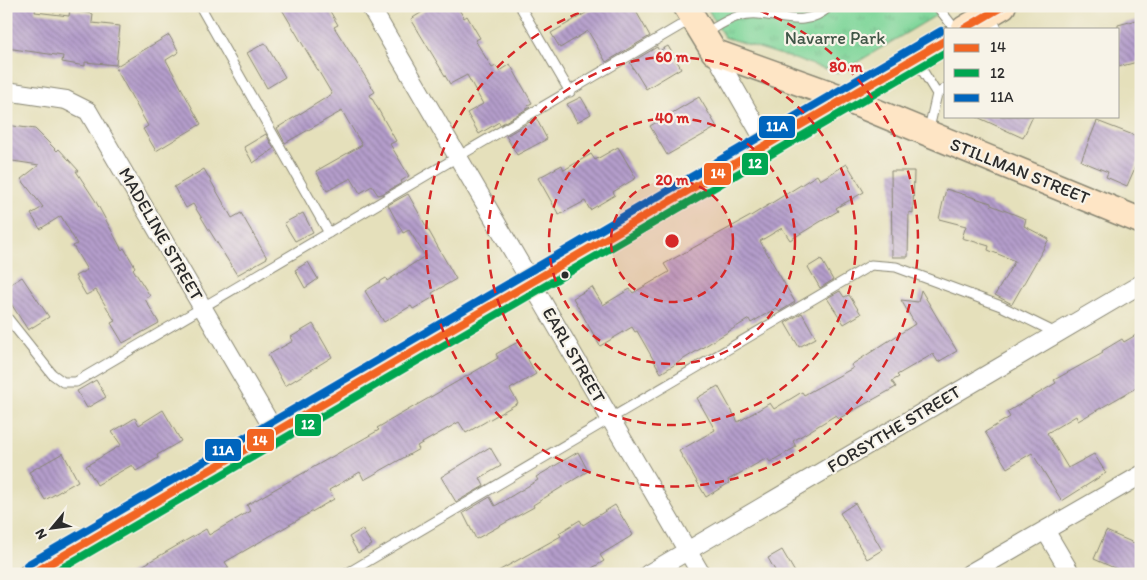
<svg xmlns="http://www.w3.org/2000/svg" width="1147" height="580" font-family="Itim,sans-serif">
<style>
.grass{fill:url(#grass-tufts);stroke:#558062}
.building{fill:url(#building-back-hatch)}
.lines{fill:none;stroke-linecap:round;stroke-linejoin:round}
.lane-casing{stroke:#888673;stroke-width:11}
.street-casing{stroke:#888673;stroke-width:20}
.secondary-casing{stroke:#888673;stroke-width:28}
.lane{stroke:#fff;stroke-width:9}
.street{stroke:#fff;stroke-width:18}
.secondary{stroke:#fee5c5;stroke-width:25}
.bus-1-casing{stroke:#f7f3e8;stroke-width:11}
.bus-2-casing{stroke:#f7f3e8;stroke-width:11}
.bus-3-casing{stroke:#f7f3e8;stroke-width:11}
.bus-1{stroke:#f26522;stroke-width:8}
.bus-2{stroke:#00a651;stroke-width:8}
.bus-3{stroke:#0065bd;stroke-width:8}
.ring{fill:none;stroke:#d62828;stroke-width:2.5;stroke-dasharray:9 6}
.bus-dot{fill:#2b2b2b;stroke:#f7f3e8;stroke-width:2}
.labels{text-anchor:middle;stroke-width:4.5;stroke-linejoin:round;paint-order:stroke}
.park-label{font-size:18px;fill:#405647;stroke:#f7f3e8}
.street-label{font-size:18px;fill:#2b2b2b;stroke:#f7f3e8}
.centre{fill:#d62828;stroke:#f7f3e8;stroke-width:2.5}
.ring-label{font-size:15px;text-anchor:middle;font-weight:bold;fill:#d62828;stroke:#f7f3e8;stroke-width:4.5;stroke-linejoin:round;paint-order:stroke}
.line-badge{stroke:#f7f3e8;stroke-width:2}
.badge-label{font-size:14px;text-anchor:middle;font-weight:bold;fill:#fff}
</style>
<defs>
<pattern id="grass-tufts" width="24" height="20" patternUnits="userSpaceOnUse" patternTransform="scale(1.25)"><rect width="24" height="20" fill="#7fd69a"/><path d="M3 7l-1-3M5 7V3M7 7l1-3M15 17l-1-3M17 17v-4M19 17l1-3" fill="none" stroke="#6eb885"/></pattern>
<pattern id="building-back-hatch" width="6" height="6" patternUnits="userSpaceOnUse" patternTransform="scale(1.25)"><rect width="6" height="6" fill="#b49dcb"/><path d="M-1 5l2 2M0 0l6 6M5-1l2 2" fill="none" stroke="#9380a5"/></pattern>
</defs>
<rect width="100%" height="100%" fill="#f7f3e8"/>
<filter id="ink" filterUnits="userSpaceOnUse"><feTurbulence type="fractalNoise" baseFrequency=".02" numOctaves="2"/><feDisplacementMap in="SourceGraphic" scale="10" xChannelSelector="R" yChannelSelector="G"/><feConvolveMatrix kernelMatrix="1 2 1 2 8 2 1 2 1" color-interpolation-filters="sRGB"/></filter>
<filter id="wash" filterUnits="userSpaceOnUse"><feTurbulence type="fractalNoise" baseFrequency=".0096" numOctaves="4" result="noise"/><feDisplacementMap in="SourceGraphic" scale="20" xChannelSelector="R" yChannelSelector="G"/><feGaussianBlur stdDeviation="1.12" result="paint"/><feColorMatrix in="noise" values="0 0 0 0 0 0 0 0 0 0 0 0 0 0 0 0 0 1.4 0 .05"/><feComposite in="paint" operator="in"/></filter>
<g filter="url(#wash)">
<rect width="100%" height="100%" fill="#e5e0bb"/>
<!-- grass -->
<path class="grass" d="M706,6H952L839,73L724,37Z"/>
<g id="blocks">
<!-- building -->
<path class="building" d="M10,6H36L35,12L69,16L70,10L93,14L92,23L120,26L116,65L85,62V66L62,62L63,56L6,48Z
M280,6H327L338,25L334,27L375,92L370,95L396,141L390,144L409,176L401,181L402,183L382,194L378,195L372,186L360,193L351,178L327,191L316,171L362,145L342,111L285,143L277,128L332,94Z
M432,6H457L464,18L467,16L480,38L475,40L492,68L496,66L499,71L510,64L532,103L528,105L530,107L500,125L499,122L479,134L467,113L483,104L467,75L450,84L411,19Z
M598,6H633L650,36L606,62L588,31L560,48L551,33Z
M1141,19V61L1118,67V25Z
M169,35L179,52L166,60L201,124L156,151L143,129L148,126L115,67Z
M265,43L285,77L267,88L247,53Z
M668,46L681,68L646,89L630,63L657,47L659,51Z
M581,97L591,114L577,122L567,104Z
M699,97L717,127L667,155L650,126Z
M975,116H1033L1023,138Z
M536,118L547,139L517,155L506,136Z
M1097,121L1141,138V154L1127,186L1106,177L1108,172L1081,161Z
M6,125L35,129L57,151L59,149L79,171H76L95,200L122,250L124,248L135,267L133,269L150,296L145,299L159,323L123,343L111,323L115,321L96,290L86,295L75,276L87,270L73,246L77,244L61,216L40,229L31,214L43,207L21,179L39,165L6,160Z
M266,134L274,149L253,163L244,147Z
M618,147L636,178L613,192L615,195L590,210L585,201L559,215L538,178L562,165L564,170L591,154L595,160Z
M847,164L864,192L836,208L838,211L790,240L782,228L760,241L795,302L779,312L776,308L751,323L749,319L661,373L637,331L635,332L632,327L600,346L573,298L592,287L603,305L630,289L633,293L669,272L664,264L749,217L817,175L820,180Z
M204,169L232,218L241,213L267,258L237,275L193,204L186,208L174,187Z
M891,171H914L913,213L909,212L908,257H892Z
M946,189L991,203V205L1026,219L1024,226L1049,239L1012,304L995,295L1015,261L988,250L989,246L962,238L966,226L939,219Z
M408,194L456,279L432,293L434,297L413,309L411,306L384,322L365,291L386,278L387,281L425,256L409,230L403,233L388,205Z
M303,213L313,232L295,241L284,223Z
M821,259L833,280L820,288L808,267Z
M308,262L318,279L305,288L295,270Z
M22,277L49,317L28,330L6,296V287Z
M921,290L957,351L938,362L933,354L897,375L899,377L892,381L896,387L838,419L836,415L793,441L796,447L770,462L767,458L728,480L729,483L706,497L679,451L715,430L697,398L718,386L738,422L770,403L774,409L802,392L804,395L853,368L851,365L915,324L901,300L918,302Z
M840,291L844,297L849,295L861,314L844,324L827,298Z
M802,313L816,338L799,347L785,323Z
M313,324L332,357L285,386L268,355L293,341L291,337Z
M1141,332V385L1078,421L1076,416L1047,433L1068,468L1094,454L1106,473L1062,501L1032,453L1007,468L985,432L1010,417L1007,412L1056,383L1054,380L1103,353L1102,351L1122,339L1124,342Z
M518,342L536,374L510,389L518,403L466,433L459,422L417,446L419,449L364,480L360,472L329,490L334,499L225,562L229,568L218,574H128L206,529L209,535L250,511L247,505L379,430L377,428L498,358L496,354Z
M96,380L106,397L87,408L77,391Z
M163,410L181,441L157,455L158,458L136,471L132,465L97,485L86,466L121,445L112,432L135,418L139,425Z
M490,447L501,466L480,478L484,486L456,502L441,477Z
M578,452L588,471L533,505L534,507L476,539L463,513L490,497L495,506L538,480L536,477Z
M63,453L78,481L45,500L29,472Z
M855,503L882,550L867,559L840,513Z
M615,505L633,535L600,555L604,561L582,574H493L561,536L559,533L580,520L583,525Z
M362,529L372,545L358,553L349,537Z
M1106,531L1141,546V574H1128L1094,559Z
M782,550L796,574H777L768,558Z"/>
</g>
</g>
<g filter="url(#ink)">
<use href="#blocks" fill-opacity="0" stroke="#888673" stroke-width="1"/>
<g class="lines">
<!-- lane casing -->
<g class="lane-casing">
<path id="lane" d="M200,6L329,233
M520,6L570,92
M937,6L955,29
M990,14L997,29
M704,34C715,28 727,19 739,16C771,6 799,35 830,6
M916,60L937,94L946,88
M928,133L937,94
M6,316L52,374L63,382H76L693,18
M346,574L871,265L896,267L1001,306L1056,333"/>
</g>
<!-- street casing -->
<g class="street-casing">
<path id="street" d="M370,6L701,574
M714,52L767,145
M6,91L66,100L88,111L275,432
M1045,530L1071,574
M648,574L1141,284
M969,574L1141,475"/>
</g>
<!-- secondary casing -->
<g class="secondary-casing">
<path id="secondary" d="M686,6L714,52L845,99L1141,221
M964,29L1003,6
M32,574L946,40"/>
</g>
<!-- lane -->
<use href="#lane" class="lane"/>
<!-- street -->
<use href="#street" class="street"/>
<!-- secondary -->
<use href="#secondary" class="secondary"/>
<!-- bus-1 casing -->
<g class="bus-1-casing">
<path id="bus-1" d="M964,29L1003,6
M32,574L946,40"/>
</g>
<!-- bus-2 casing -->
<g class="bus-2-casing">
<path id="bus-2" d="M52,574L946,52"/>
</g>
<!-- bus-3 casing -->
<g class="bus-3-casing">
<path id="bus-3" d="M27,565L941,31"/>
</g>
<!-- bus-1 -->
<use href="#bus-1" class="bus-1"/>
<!-- bus-2 -->
<use href="#bus-2" class="bus-2"/>
<!-- bus-3 -->
<use href="#bus-3" class="bus-3"/>
</g>
</g>
<!-- distance rings -->
<circle cx="672" cy="241" r="61" fill="#d62828" fill-opacity=".12"/>
<g class="ring">
<circle cx="672" cy="241" r="61"/>
<circle cx="672" cy="241" r="123"/>
<circle cx="672" cy="241" r="184"/>
<path d="M746 6A246 246 0 1 1 598 6"/>
</g>
<!-- markers -->
<circle class="bus-dot" cx="565" cy="275" r="4.5"/>
<g class="labels">
<!-- park labels -->
<g class="park-label">
<text x="835" y="44">Navarre Park</text>
</g>
<!-- street labels -->
<g class="street-label">
<text transform="translate(1020 171) rotate(22)" y="6">STILLMAN STREET</text>
<text transform="translate(161 234) rotate(60)" y="6">MADELINE STREET</text>
<text transform="translate(574 355) rotate(60)" y="6">EARL STREET</text>
<text transform="translate(894 429) rotate(-31)" y="6">FORSYTHE STREET</text>
</g>
</g>
<circle cx="672" cy="241" r="8" class="centre"/>
<g class="ring-label">
<text x="672" y="62">60 m</text>
<text x="846" y="72">80 m</text>
<text x="672" y="123">40 m</text>
<text x="672" y="185">20 m</text>
</g>
<g class="line-badge">
<rect x="758" y="115" width="38" height="24" rx="5" fill="#0065bd"/>
<rect x="741" y="152" width="28" height="24" rx="5" fill="#00a651"/>
<rect x="703" y="162" width="29" height="24" rx="5" fill="#f26522"/>
<rect x="294" y="413" width="28" height="24" rx="5" fill="#00a651"/>
<rect x="246" y="428" width="29" height="24" rx="5" fill="#f26522"/>
<rect x="204" y="438" width="38" height="24" rx="5" fill="#0065bd"/>
</g>
<g class="badge-label">
<text x="777" y="131">11A</text>
<text x="755" y="168">12</text>
<text x="718" y="178">14</text>
<text x="308" y="429">12</text>
<text x="260" y="445">14</text>
<text x="223" y="455">11A</text>
</g>
<!-- margin -->
<rect width="1147" height="580" fill="none" stroke="#f7f3e8" stroke-width="25"/>
<!-- legend -->
<rect x="944" y="28" width="175" height="90" fill="#f7f3e8" stroke="#a5a39c"/>
<rect x="954" y="44" width="25" height="8" fill="#f26522" stroke="#a5a39c"/>
<text x="990" y="52" font-size="15" fill="#2b2b2b">14</text>
<rect x="954" y="69" width="25" height="8" fill="#00a651" stroke="#a5a39c"/>
<text x="990" y="78" font-size="15" fill="#2b2b2b">12</text>
<rect x="954" y="94" width="25" height="8" fill="#0065bd" stroke="#a5a39c"/>
<text x="990" y="102" font-size="15" fill="#2b2b2b">11A</text>
<!-- north arrow -->
<g transform="translate(52 528) rotate(241)" stroke="#f7f3e8" stroke-width="4" paint-order="stroke">
<path d="M0-4L9 19L0 12L-9 19Z" fill="#2b2b2b"/>
<text y="-8" font-size="14" font-weight="bold" text-anchor="middle" fill="#2b2b2b">N</text>
</g>
</svg>
